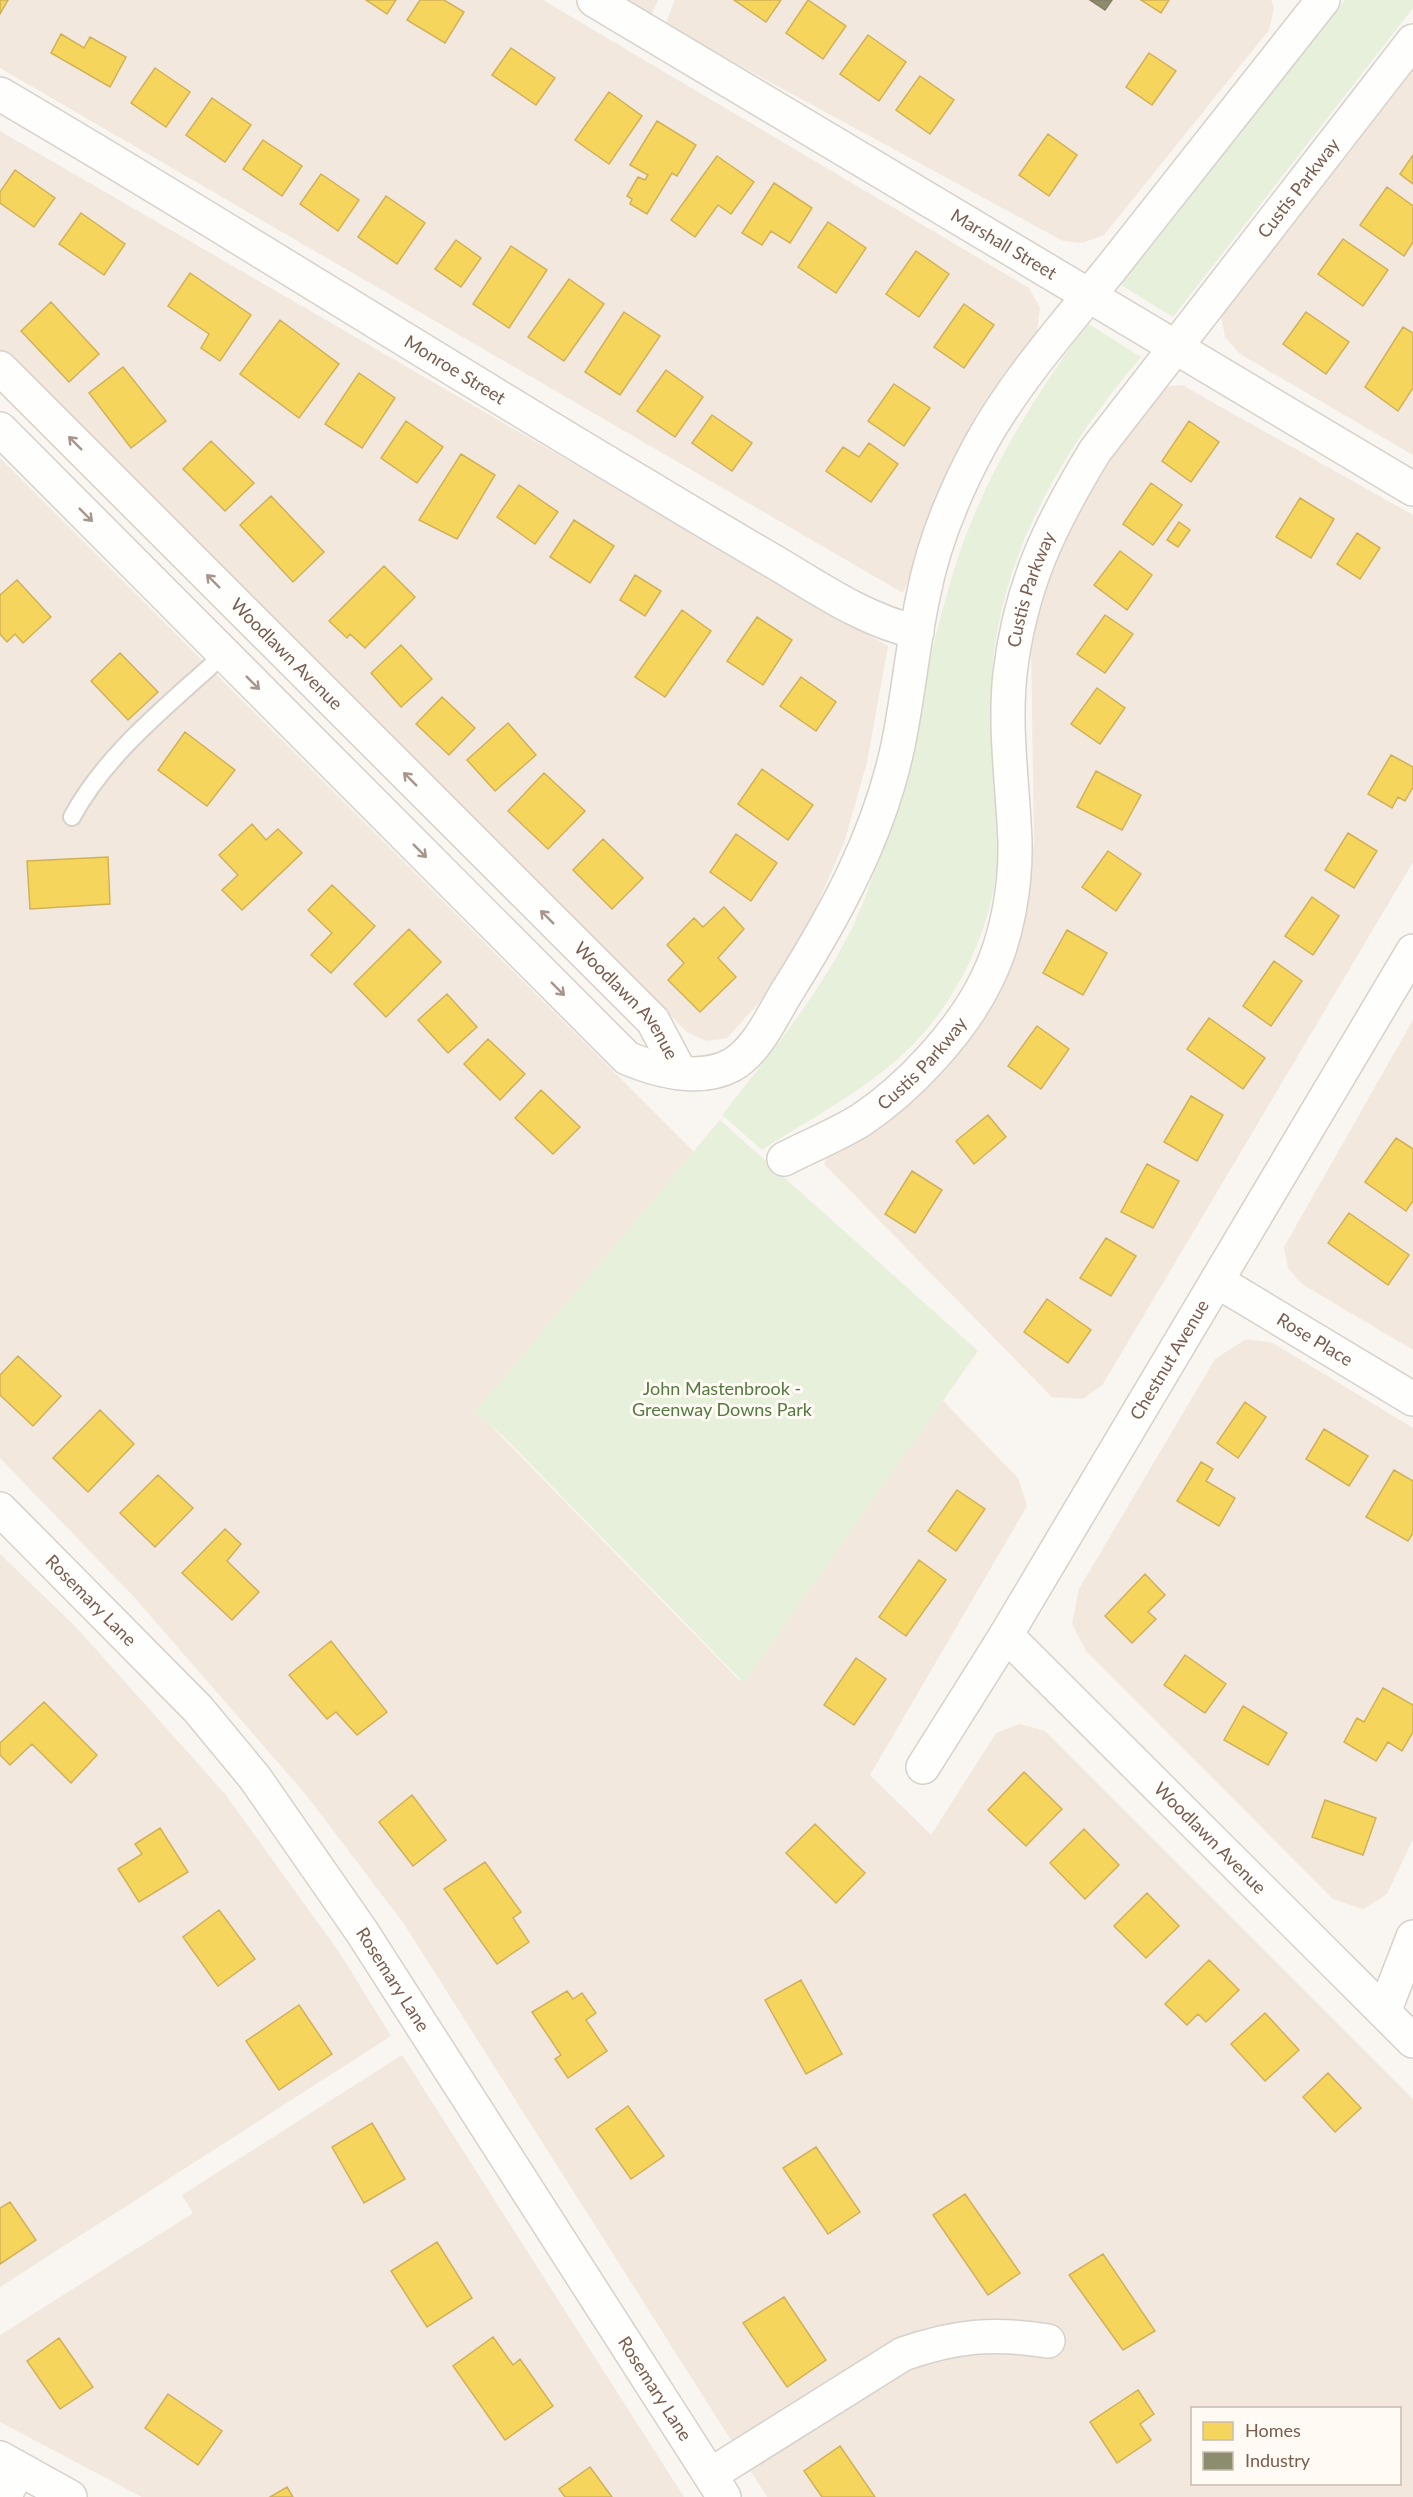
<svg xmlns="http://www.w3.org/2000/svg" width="1413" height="2497" font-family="Lato,sans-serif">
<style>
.residential{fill:#f2e8de;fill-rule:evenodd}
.green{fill:#e7f0db}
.homes{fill:#f6d55c;stroke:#d1b158;stroke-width:1.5}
.industry{fill:#8c8c6e;stroke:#877e64;stroke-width:1.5}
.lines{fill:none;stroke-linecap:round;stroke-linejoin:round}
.service-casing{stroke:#d7d1cb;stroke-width:20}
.minor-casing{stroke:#d7d1cb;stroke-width:36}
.tertiary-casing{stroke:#d7d1cb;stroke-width:36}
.service{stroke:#fefefd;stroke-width:16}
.minor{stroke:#fefefd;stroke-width:33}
.tertiary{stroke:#fefefd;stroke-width:33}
.oneway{stroke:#a8958b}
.labels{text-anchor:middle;stroke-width:6;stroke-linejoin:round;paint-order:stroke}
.street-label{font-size:18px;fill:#7a5c4d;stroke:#fffaf3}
.park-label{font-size:18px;fill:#537a41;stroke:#fffaf3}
</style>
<rect width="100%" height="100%" fill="#f9f5f0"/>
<!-- residential -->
<path class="residential" d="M0,0H543L1029,288L1040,308L1037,331L960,457L903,593L0,68Z
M625,0H658L651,16Z
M675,0H1271L1274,8L1269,30L1104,235L1082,243L1063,241L665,25Z
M1413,53V455L1240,354L1225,337L1221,315Z
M0,131L888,646L867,762L845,840L812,917L763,998L727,1038L706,1041L687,1032L0,351Z
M1182,385L1413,515V862L1103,1384L1083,1399L1052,1397L824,1164L833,1139L941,1055L1007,948L1034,845L1031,639L1063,530L1144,402L1168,386Z
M0,458L728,1186L484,1419L740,1681L922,1379L1018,1478L1027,1506L870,1775L931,1835L996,1733L1020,1724L1045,1731L1413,2099V2497H767L404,1924L307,1796L134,1597L0,1458ZM1192,2408H1400V2484H1192Z
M1413,1020V1350L1302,1284L1288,1268L1284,1247Z
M1246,1339L1273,1343L1413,1428V1839L1387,1894L1363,1909L1333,1899L1086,1651L1072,1624L1079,1589L1215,1359Z
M0,1554L76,1627L225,1794L339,1952L391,2036L0,2287Z
M402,2055L684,2497H142L0,2422V2335L193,2213L182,2195Z"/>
<!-- green -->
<path class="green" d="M1345,0H1413V8L1173,317L1121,285Z
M1087,323L1141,357C1073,437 1016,527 997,632C985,696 997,760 999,824C1002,895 975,969 931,1024C888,1079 819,1113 762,1150L722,1115C774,1048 831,982 863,903C905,796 920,681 954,570C982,479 1032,401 1087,323Z
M720,1120L978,1351L744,1683L504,1437L475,1412Z"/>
<!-- homes -->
<path class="homes" d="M0,0H8L0,14Z
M366,0H396L387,14Z
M420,0H444L464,12L445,43L407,20Z
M734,0H781L766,22Z
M808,0L846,26L823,59L786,33Z
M1141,0H1169L1161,13Z
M61,34L84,48L90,37L126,57L110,87L51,53Z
M868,35L906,62L879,101L840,74Z
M511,48L555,78L536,105L492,75Z
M1149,53L1176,71L1152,105L1126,87Z
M155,68L190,92L166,127L131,103Z
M920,76L954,100L930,134L896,110Z
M609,92L642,116L609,164L575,140Z
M212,98L251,125L225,162L186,135Z
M657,121L696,145L677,176L672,173L647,214L630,204L632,199L627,196L638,177L645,180L648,175L630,165Z
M1048,134L1077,155L1049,196L1019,175Z
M263,140L302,166L282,196L243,169Z
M1413,155V184L1400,174Z
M717,156L754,182L731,214L718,205L695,237L671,220Z
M15,170L55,198L34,227L0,203V192Z
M321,174L359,200L338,231L300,204Z
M774,183L812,208L790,243L771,231L762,245L742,233Z
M1387,187L1413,206V242L1404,256L1360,225Z
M386,196L425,223L397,264L358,237Z
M81,213L125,244L104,275L59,244Z
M828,222L866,248L836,293L798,267Z
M1343,239L1388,270L1363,306L1318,274Z
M456,240L481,258L461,287L435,269Z
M511,246L547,270L509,328L473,304Z
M916,251L949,274L919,317L886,294Z
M190,273L251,315L220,361L201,348L209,334L168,306Z
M569,279L604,304L564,361L528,337Z
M51,302L99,354L69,382L21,331Z
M964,304L994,325L964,368L934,347Z
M624,312L660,336L620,395L585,372Z
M1306,312L1349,342L1326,374L1283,344Z
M280,320L339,364L299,418L240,374Z
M1403,327L1413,333V388L1398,411L1365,387Z
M123,367L166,421L131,448L89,393Z
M666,370L703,397L675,437L637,411Z
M359,373L395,398L362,448L325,424Z
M894,384L930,408L904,446L868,421Z
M712,415L752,443L732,471L692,443Z
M406,421L443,447L417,483L381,458Z
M1189,421L1219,442L1191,482L1162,461Z
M211,441L254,483L225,511L183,469Z
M869,443L898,464L871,502L826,471L843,447L859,457Z
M461,454L495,475L457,539L419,520Z
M1151,483L1182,505L1153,545L1123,524Z
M519,485L558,512L535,544L497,517Z
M271,496L324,552L293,582L240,525Z
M1300,498L1334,519L1311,558L1276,537Z
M574,520L614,546L590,583L550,557Z
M1179,522L1190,530L1178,547L1167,540Z
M1357,533L1380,548L1360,579L1337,564Z
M1120,551L1152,575L1127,610L1094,585Z
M384,566L415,597L365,648L350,634L347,638L329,621Z
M635,575L661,591L645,616L620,600Z
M17,580L51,617L23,643L15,634L7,642L0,634V595Z
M682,610L711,631L665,697L635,677Z
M1105,615L1133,634L1105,673L1077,654Z
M757,617L792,640L763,685L727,661Z
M401,645L432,679L401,707L371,673Z
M120,653L158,692L128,720L91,681Z
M801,677L836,702L816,731L780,706Z
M1097,688L1125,708L1100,744L1071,724Z
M442,697L475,728L449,755L416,724Z
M508,723L536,755L495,791L467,760Z
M185,732L235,770L207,806L158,770Z
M1391,755L1413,767V787L1405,801L1398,797L1392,808L1368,794Z
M762,769L813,805L788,840L738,804Z
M1096,771L1141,795L1122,830L1077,807Z
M544,773L585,811L548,849L508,811Z
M252,824L266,840L278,829L302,853L242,910L222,890L238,875L219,855Z
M1348,833L1377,851L1354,888L1325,870Z
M736,834L777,863L751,901L710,872Z
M603,839L643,878L612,909L573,870Z
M1108,851L1141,874L1116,911L1082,887Z
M108,857L110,904L30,909L27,861Z
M332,885L375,926L331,973L311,955L332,933L308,910Z
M1312,897L1339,916L1313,955L1285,936Z
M724,907L744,929L718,958L736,977L700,1012L668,980L684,963L667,945L694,918L703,927Z
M409,929L441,962L386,1017L354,984Z
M1067,930L1107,953L1083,995L1043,973Z
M1274,961L1302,981L1271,1026L1243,1006Z
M447,994L477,1027L448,1053L418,1020Z
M1209,1018L1265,1058L1243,1089L1187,1049Z
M1037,1026L1069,1049L1041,1089L1008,1066Z
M488,1039L525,1074L500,1100L464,1064Z
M541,1090L580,1127L553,1154L515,1118Z
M1191,1096L1223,1115L1197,1161L1164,1142Z
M988,1115L1006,1137L974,1164L956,1141Z
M1396,1138L1413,1149V1201L1406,1211L1365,1182Z
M1147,1164L1179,1181L1153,1228L1121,1212Z
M912,1171L942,1190L915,1233L885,1214Z
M1349,1213L1409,1255L1388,1285L1328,1243Z
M1106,1238L1136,1256L1111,1296L1080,1278Z
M1047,1299L1091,1330L1068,1363L1024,1332Z
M18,1356L61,1396L33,1426L0,1395V1375Z
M1245,1402L1266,1417L1238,1458L1217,1443Z
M100,1410L134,1444L88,1492L53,1458Z
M1324,1429L1368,1456L1349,1486L1306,1459Z
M1201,1462L1213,1469L1206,1481L1235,1498L1219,1526L1177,1501Z
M1394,1470L1413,1481V1533L1408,1541L1366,1517Z
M158,1475L193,1508L155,1547L120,1513Z
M957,1490L985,1509L956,1551L928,1531Z
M225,1529L241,1544L227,1561L259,1592L232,1620L182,1573Z
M919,1560L946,1580L906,1636L879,1617Z
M1145,1574L1165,1595L1148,1612L1156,1619L1132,1643L1105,1616Z
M331,1641L387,1712L357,1735L336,1712L327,1719L289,1675Z
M1185,1655L1226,1684L1205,1713L1164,1685Z
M856,1658L886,1679L854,1725L824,1705Z
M1383,1688L1413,1705V1732L1402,1751L1388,1742L1376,1761L1344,1742L1357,1718L1364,1722Z
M44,1702L97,1755L71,1783L32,1744L10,1765L0,1755V1743Z
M1243,1706L1287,1733L1268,1765L1224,1740Z
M1024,1772L1062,1809L1026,1846L988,1810Z
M412,1795L446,1840L413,1866L379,1822Z
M1325,1800L1376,1818L1363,1855L1312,1837Z
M815,1824L865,1873L836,1903L786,1853Z
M160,1828L188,1872L139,1902L118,1869L142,1854L135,1844Z
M1084,1829L1119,1865L1085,1899L1050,1863Z
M485,1862L521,1912L513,1918L529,1942L497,1964L444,1889Z
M1147,1893L1179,1926L1146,1958L1114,1926Z
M219,1910L255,1959L218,1986L183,1937Z
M1209,1960L1239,1990L1206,2022L1198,2014L1187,2025L1165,2004Z
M801,1980L842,2054L806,2074L765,2000Z
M567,1991L573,1999L582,1993L596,2013L586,2020L607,2051L568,2078L555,2059L561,2055L532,2012Z
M299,2005L332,2054L279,2090L246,2041Z
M1265,2013L1299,2050L1265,2081L1231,2044Z
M1328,2073L1361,2108L1335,2132L1303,2097Z
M628,2106L664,2156L631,2179L596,2129Z
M372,2123L405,2179L364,2203L332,2147Z
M816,2147L860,2212L828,2234L783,2168Z
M965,2194L1020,2273L988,2295L933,2215Z
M10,2202L36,2240L0,2264V2208Z
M437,2242L472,2298L427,2327L391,2271Z
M1103,2254L1155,2331L1123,2350L1069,2275Z
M784,2297L826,2360L787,2387L743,2323Z
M493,2337L513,2365L520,2359L553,2406L505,2440L453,2366Z
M59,2338L93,2387L60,2409L27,2361Z
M1138,2390L1154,2414L1140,2424L1151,2440L1117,2463L1090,2422Z
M168,2394L222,2431L198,2465L145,2428Z
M840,2446L875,2497H822L804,2471Z
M590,2467L612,2497H565L559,2489Z
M287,2487L293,2497H270Z"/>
<!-- industry -->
<path class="industry" d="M1090,0H1112L1105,10Z"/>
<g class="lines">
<!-- service casing -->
<g class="service-casing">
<path id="service" d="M72,817C107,752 170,704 224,654"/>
</g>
<!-- minor casing -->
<g class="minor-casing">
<g id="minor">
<path id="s1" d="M594,0L1413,489"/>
<path id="s2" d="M0,94C219,222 432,359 650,488C694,515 739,541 783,567C826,593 868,621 917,632"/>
<path id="s3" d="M0,368L653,1021L680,1072"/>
<path d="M0,429L627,1058C658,1071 700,1082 732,1065C758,1050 773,1014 788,990C835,915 878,837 897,750C908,700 912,648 923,597C933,544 954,493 980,445C1014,383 1064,326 1109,271C1180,181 1252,90 1323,0"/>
<path id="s4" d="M784,1159C809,1146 837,1135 861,1120C909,1088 962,1031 987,979C1007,939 1016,886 1015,842C1013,786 1004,730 1010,674C1020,586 1050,525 1095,451L1413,41"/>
<path id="s5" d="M1217,1281L1413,1399"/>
<path id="s6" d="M0,1509L198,1709L255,1778L362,1932L724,2497"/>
<path id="s7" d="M1006,1635L1413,2041"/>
<path id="s8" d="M923,1767L1006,1635L1413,951"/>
<path d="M1384,2012L1413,1937"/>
<path d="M710,2475L903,2354C955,2336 993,2332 1048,2341"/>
<path d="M4,2497L19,2469"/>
</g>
</g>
<!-- tertiary casing -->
<g class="tertiary-casing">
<path id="tertiary" d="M0,2458L70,2497"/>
</g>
<!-- service -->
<use href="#service" class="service"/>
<!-- minor -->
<use href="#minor" class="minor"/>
<!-- tertiary -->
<use href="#tertiary" class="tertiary"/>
</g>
<!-- one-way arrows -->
<defs><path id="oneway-shaft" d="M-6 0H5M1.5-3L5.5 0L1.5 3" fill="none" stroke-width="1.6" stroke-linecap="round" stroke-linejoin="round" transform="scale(1.5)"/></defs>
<g class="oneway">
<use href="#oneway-shaft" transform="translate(75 443) rotate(-135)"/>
<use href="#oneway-shaft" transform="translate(86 515) rotate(45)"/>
<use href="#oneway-shaft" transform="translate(213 581) rotate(-135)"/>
<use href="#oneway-shaft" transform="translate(253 683) rotate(45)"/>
<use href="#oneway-shaft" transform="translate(410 779) rotate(-135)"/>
<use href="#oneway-shaft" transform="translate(420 851) rotate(45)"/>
<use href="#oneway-shaft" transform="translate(547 917) rotate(-135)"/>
<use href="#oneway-shaft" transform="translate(558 989) rotate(45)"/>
</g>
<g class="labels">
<!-- street labels -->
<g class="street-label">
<text dy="6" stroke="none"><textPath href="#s4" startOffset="1160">Custis Parkway</textPath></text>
<text dy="6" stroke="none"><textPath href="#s1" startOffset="477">Marshall Street</textPath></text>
<text dy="6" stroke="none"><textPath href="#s2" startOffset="532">Monroe Street</textPath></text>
<text dy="6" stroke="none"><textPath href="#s4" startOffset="674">Custis Parkway</textPath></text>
<text dy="6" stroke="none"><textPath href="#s3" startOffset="405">Woodlawn Avenue</textPath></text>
<text dy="6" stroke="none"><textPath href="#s3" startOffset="891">Woodlawn Avenue</textPath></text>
<text dy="6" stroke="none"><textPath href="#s4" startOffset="170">Custis Parkway</textPath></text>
<text dy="6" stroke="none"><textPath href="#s5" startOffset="114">Rose Place</textPath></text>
<text dy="6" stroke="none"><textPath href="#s8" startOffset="476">Chestnut Avenue</textPath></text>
<text dy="6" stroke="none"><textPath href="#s6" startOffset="129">Rosemary Lane</textPath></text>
<text dy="6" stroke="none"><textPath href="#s7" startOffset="288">Woodlawn Avenue</textPath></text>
<text dy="6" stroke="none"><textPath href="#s6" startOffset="615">Rosemary Lane</textPath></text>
<text dy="6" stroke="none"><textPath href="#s6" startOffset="1101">Rosemary Lane</textPath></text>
</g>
<!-- park labels -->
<g class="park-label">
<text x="722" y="1395">John Mastenbrook -<tspan x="722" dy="21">Greenway Downs Park</tspan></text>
</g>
</g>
<!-- legend -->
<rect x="1191" y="2407" width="210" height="78" fill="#fffaf3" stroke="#cabbb1" stroke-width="1.5"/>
<rect x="1203" y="2422" width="30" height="18" fill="#f6d55c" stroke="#cabbb1" stroke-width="1.5"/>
<text x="1245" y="2437" font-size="18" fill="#7a5c4d">Homes</text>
<rect x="1203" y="2452" width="30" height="18" fill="#8c8c6e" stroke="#cabbb1" stroke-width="1.5"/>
<text x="1245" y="2467" font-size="18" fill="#7a5c4d">Industry</text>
</svg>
